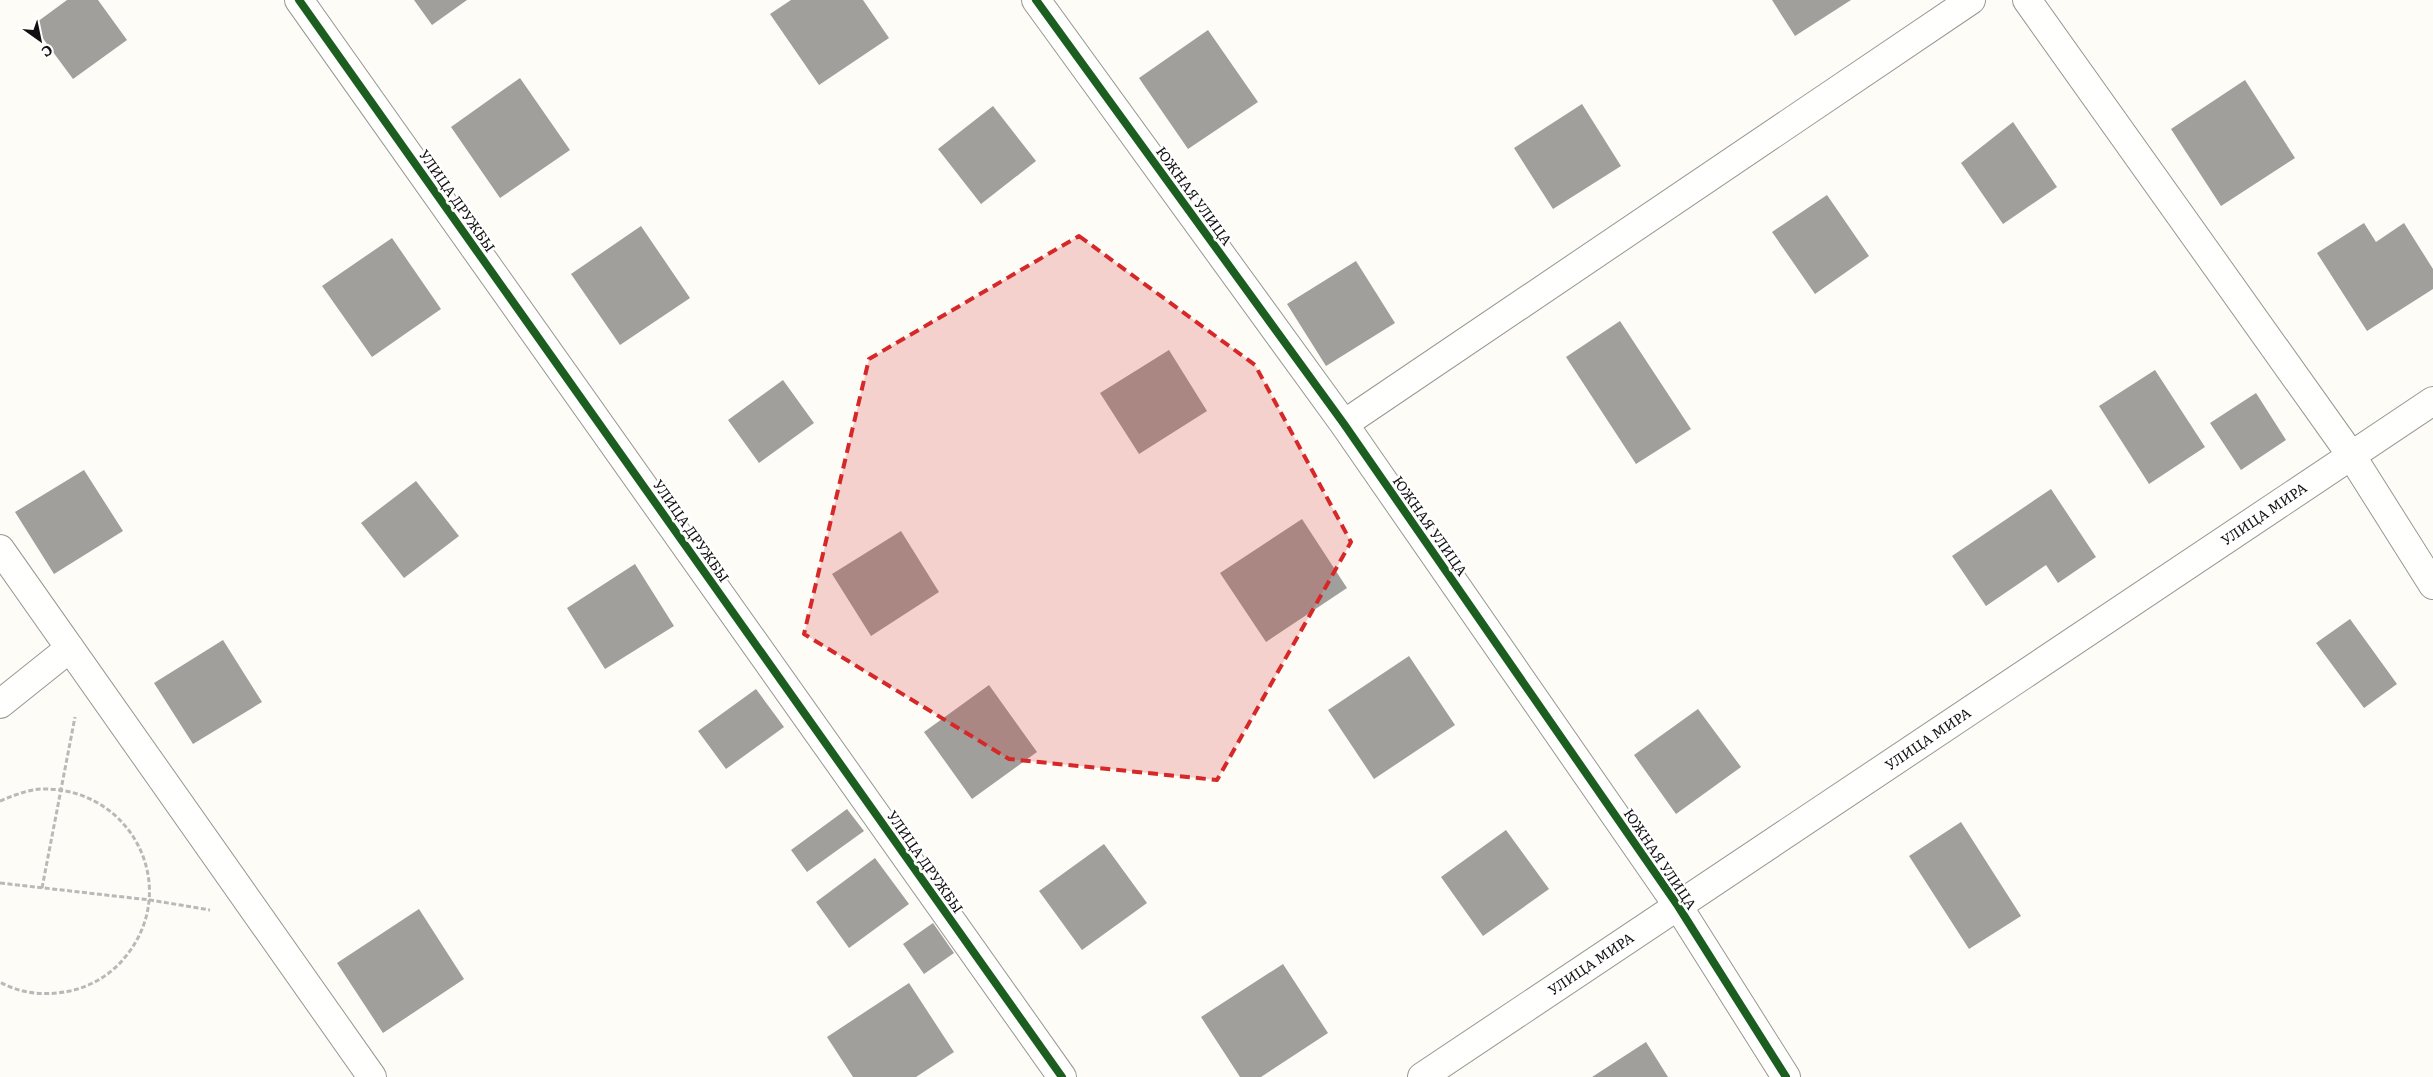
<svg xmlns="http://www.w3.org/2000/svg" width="2433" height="1077" font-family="Literata,serif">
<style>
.building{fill:#a19f9c}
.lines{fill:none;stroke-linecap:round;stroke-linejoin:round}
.minor-casing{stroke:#979795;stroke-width:30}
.path{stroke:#b9b9b8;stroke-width:3;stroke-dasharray:5 2.5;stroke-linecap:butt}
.minor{stroke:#fffffe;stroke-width:28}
.cycleway-casing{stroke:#fff;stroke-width:11}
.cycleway{stroke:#1b5e20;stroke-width:8}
.marked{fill:#d62828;fill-opacity:0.2;stroke:#d62828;stroke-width:4;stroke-dasharray:10 6;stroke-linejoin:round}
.labels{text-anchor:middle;stroke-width:5;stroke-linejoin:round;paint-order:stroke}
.street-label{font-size:14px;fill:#111;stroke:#fff}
</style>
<rect width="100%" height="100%" fill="#fdfcf7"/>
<!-- building -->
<path class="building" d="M67,0H98L127,40L73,79L33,25Z
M414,0H467L432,25Z
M791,0H863L889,38L819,85L770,14Z
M1772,0H1851L1795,36Z
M1208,30L1258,102L1188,149L1139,78Z
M520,78L570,150L500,198L451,127Z
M2245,80L2295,158L2221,206L2171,129Z
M1582,104L1621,166L1553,209L1514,148Z
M993,106L1036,161L981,204L938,149Z
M2013,122L2057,187L2003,224L1961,163Z
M1827,195L1869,256L1815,294L1772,232Z
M2364,223L2376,242L2404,223L2433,269V289L2367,331L2317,253Z
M641,226L690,298L620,345L571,274Z
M392,238L441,309L372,357L322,286Z
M1356,261L1395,323L1326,366L1287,304Z
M1620,321L1691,429L1636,464L1566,357Z
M1169,350L1207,411L1139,454L1100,393Z
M2155,370L2205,447L2149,484L2099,406Z
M783,380L814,423L759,463L728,420Z
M2256,393L2286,440L2241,470L2210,423Z
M84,470L123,531L54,574L15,512Z
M416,481L459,536L404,578L361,523Z
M2051,489L2096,557L2058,583L2046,565L1986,606L1952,556Z
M1302,519L1347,588L1266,642L1220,573Z
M901,531L939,592L871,636L832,574Z
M635,564L674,626L605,669L567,608Z
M2350,619L2397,684L2364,708L2316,643Z
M223,640L262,702L193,744L154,683Z
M1409,656L1455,725L1374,779L1328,710Z
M989,685L1037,752L972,799L924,732Z
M756,689L784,727L726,769L698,731Z
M1698,709L1741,767L1676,814L1634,755Z
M847,809L864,831L807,872L791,850Z
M1961,822L2021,916L1969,949L1909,856Z
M1506,830L1549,889L1483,936L1441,877Z
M1104,844L1147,903L1082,950L1039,891Z
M875,858L909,904L849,948L816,902Z
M419,909L464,979L383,1033L337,963Z
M933,923L954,953L924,974L903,944Z
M1283,964L1328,1033L1261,1077H1240L1201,1017Z
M909,983L954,1052L916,1077H853L827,1037Z
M1646,1042L1668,1077H1592Z"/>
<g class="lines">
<!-- minor casing -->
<g class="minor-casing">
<path id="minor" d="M299,0L1062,1077
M1036,0L1344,424L1678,906L1786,1077
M2027,0L2351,455L2433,585
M1344,424L1971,0
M0,549L372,1077
M0,704L70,648
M1422,1077L2433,401"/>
</g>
<!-- path -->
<path class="path" d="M0,801C15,795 31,788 47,789C133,791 181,888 126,956C112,974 92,986 70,991C46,996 21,994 0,982
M0,883L150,900L210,910
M42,888L75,717"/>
<!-- minor -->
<use href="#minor" class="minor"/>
<!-- cycleway casing -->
<g class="cycleway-casing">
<path id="cycleway" d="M299,0L1062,1077
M1036,0L1344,424L1678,906L1786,1077"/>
</g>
<!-- cycleway -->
<use href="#cycleway" class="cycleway"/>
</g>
<!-- marked area -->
<path class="marked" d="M1079,236L1255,365L1351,542L1217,780L1009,759L804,634L869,359Z"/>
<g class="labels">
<!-- street labels -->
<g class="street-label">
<text transform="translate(1194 196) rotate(54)" y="5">ЮЖНАЯ УЛИЦА</text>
<text transform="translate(457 201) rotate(55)" y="5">УЛИЦА ДРУЖБЫ</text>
<text transform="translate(2264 514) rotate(-34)" y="5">УЛИЦА МИРА</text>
<text transform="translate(1430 526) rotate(55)" y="5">ЮЖНАЯ УЛИЦА</text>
<text transform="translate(691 531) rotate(55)" y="5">УЛИЦА ДРУЖБЫ</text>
<text transform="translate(1928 739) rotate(-34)" y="5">УЛИЦА МИРА</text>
<text transform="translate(1660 859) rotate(56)" y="5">ЮЖНАЯ УЛИЦА</text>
<text transform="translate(925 862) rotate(55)" y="5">УЛИЦА ДРУЖБЫ</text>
<text transform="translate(1591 964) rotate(-34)" y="5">УЛИЦА МИРА</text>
</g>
</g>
<!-- north arrow -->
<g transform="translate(40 40) rotate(147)" stroke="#ffffff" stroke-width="4" paint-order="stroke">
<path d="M0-4L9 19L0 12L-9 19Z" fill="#111111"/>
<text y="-8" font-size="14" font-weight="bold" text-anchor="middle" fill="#111111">С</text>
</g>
</svg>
